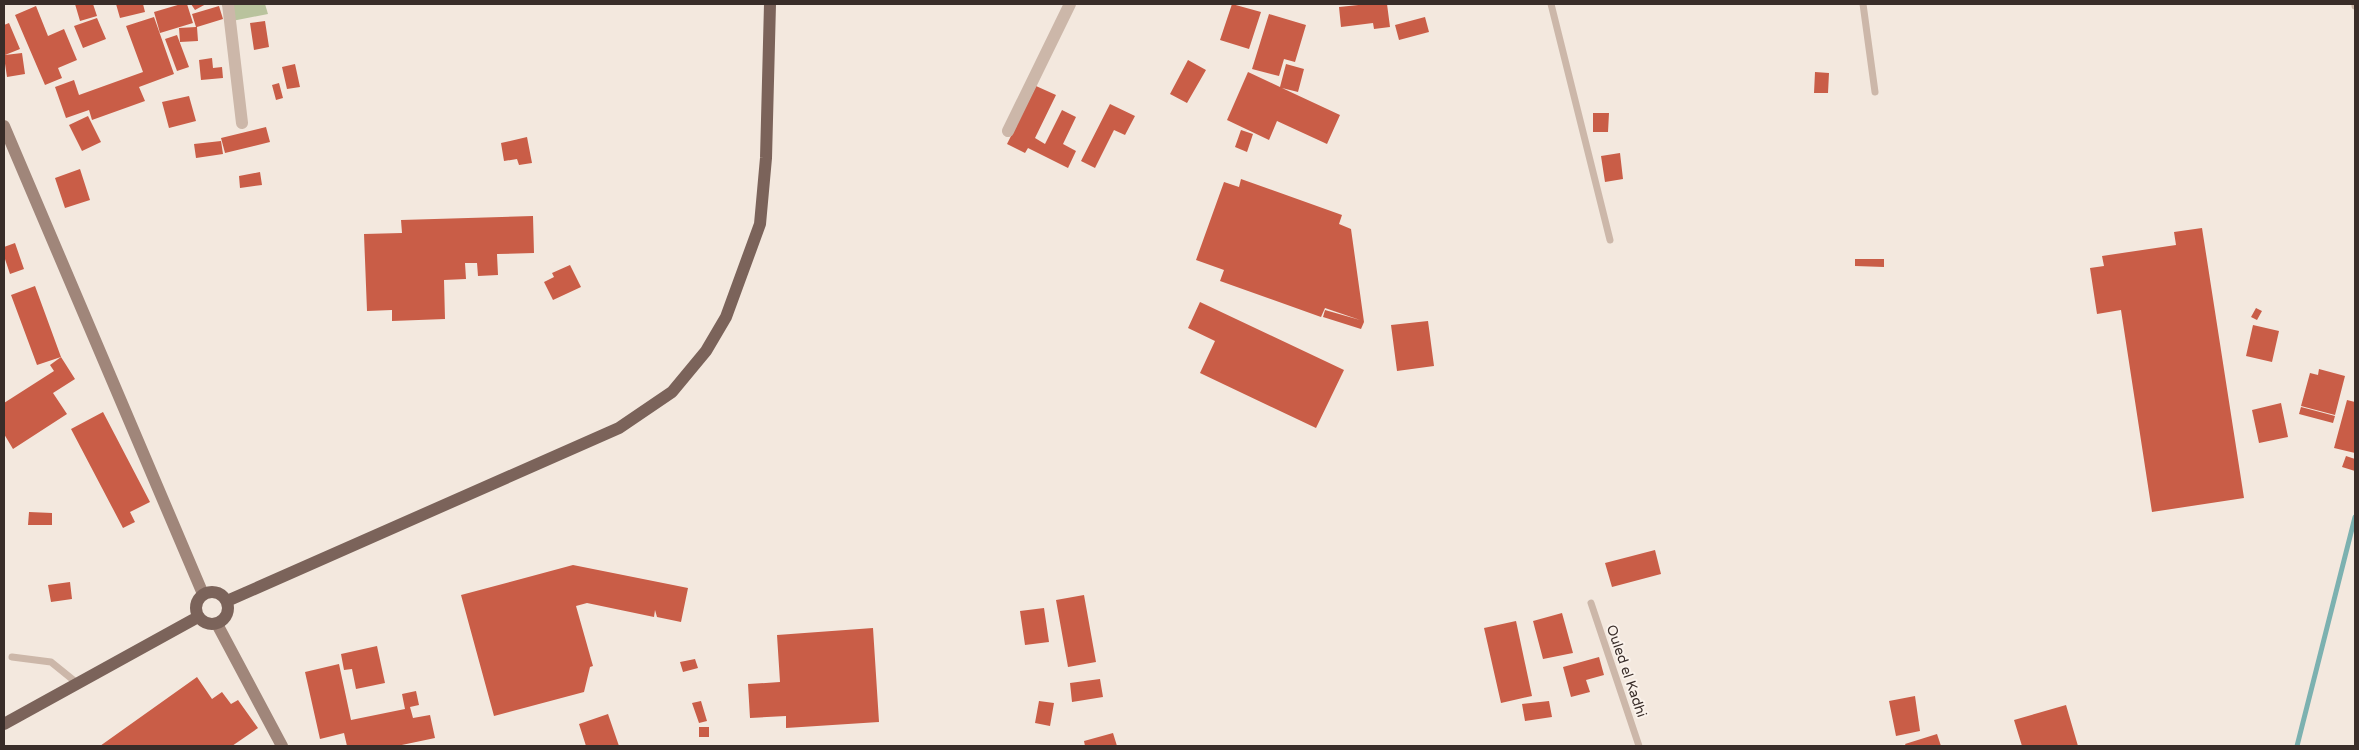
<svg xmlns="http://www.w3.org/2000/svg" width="2359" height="750" font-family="'Varela Round',sans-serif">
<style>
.green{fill:#b9c39d}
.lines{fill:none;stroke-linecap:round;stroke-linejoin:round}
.stream{stroke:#7cb1b0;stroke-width:5}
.building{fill:#c95d47}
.service{stroke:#ccb7a9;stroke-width:7}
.minor{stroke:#ccb7a9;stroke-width:12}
.secondary{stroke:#a0867a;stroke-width:12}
.primary{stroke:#7b635a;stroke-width:12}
.labels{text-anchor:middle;stroke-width:4;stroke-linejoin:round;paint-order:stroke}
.street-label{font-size:14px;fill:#392d29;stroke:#faf2eb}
</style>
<rect width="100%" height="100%" fill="#f3e8de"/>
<!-- green -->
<path class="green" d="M221,4H265L268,14L232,21Z"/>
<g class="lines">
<!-- stream -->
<path class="stream" d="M2297,746L2355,517"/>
</g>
<!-- building -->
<path class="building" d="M75,4H93L97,16L80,21Z
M116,4H143L145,12L120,18Z
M181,4H187L193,23L160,33L154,12Z
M191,4H206L195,10Z
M1232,4L1261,12L1249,49L1220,40Z
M1368,4H1387L1390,27L1374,29L1373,23L1341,27L1339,7Z
M36,6L48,36L64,29L77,60L58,68L62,78L45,85L15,15Z
M219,6L223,19L197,27L198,41L180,42L179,28L196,27L192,14Z
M1269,14L1306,25L1295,62L1284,59L1279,76L1252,69Z
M154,17L174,74L139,87L145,101L92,120L89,110L66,118L55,87L74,80L79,95L143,72L126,26Z
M1425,17L1429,32L1399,40L1395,25Z
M97,18L106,39L83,48L74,26Z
M265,21L269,47L254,50L250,23Z
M9,23L20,49L5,55L22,53L25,74L7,77L4,57V25Z
M177,35L189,67L177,71L165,39Z
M212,58L213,68L222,67L223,78L201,80L199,60Z
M1188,60L1206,70L1187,103L1170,94Z
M295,64L300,87L287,89L282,67Z
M1286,64L1304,69L1298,92L1282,88L1340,115L1327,144L1277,121L1269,140L1227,120L1248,72L1280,87Z
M1815,72L1829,73L1828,93H1814Z
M279,83L283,98L276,100L272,85Z
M1036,86L1056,95L1035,138L1045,144L1062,110L1076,117L1063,144L1076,151L1068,168L1028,148L1025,153L1007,144Z
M189,96L196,121L169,128L162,102Z
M1110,104L1135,116L1125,135L1114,130L1095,168L1081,161Z
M1593,113H1609L1608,132H1593Z
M88,116L101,142L82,151L69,125Z
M266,127L270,142L225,153L221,138Z
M1241,130L1253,134L1247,152L1235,147Z
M527,137L532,163L519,165L517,159L504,161L501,143Z
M221,141L223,154L196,158L194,144Z
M1620,153L1623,179L1605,182L1601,156Z
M80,169L90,200L65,208L55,178Z
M260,172L262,185L240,188L239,176Z
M1241,179L1342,215L1339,224L1351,229L1364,322L1361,329L1323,317L1325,310L1360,320L1325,308L1321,317L1220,281L1224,270L1196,260L1224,182L1239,187Z
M533,216L534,253L497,254L498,275L478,276L477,263H465L466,279L444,280L445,319L392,321V310L367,311L364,234L402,233L401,220Z
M2202,228L2244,498L2152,512L2121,310L2097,314L2090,268L2104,266L2102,256L2176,245L2174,232Z
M15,243L24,269L10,274L4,256V247Z
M1855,259H1884V267L1855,266Z
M570,265L581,287L553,300L544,282L554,277L552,273Z
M35,286L61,357L37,365L11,295Z
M1200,302L1344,370L1316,428L1200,373L1215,341L1188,328Z
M2256,308L2262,311L2257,320L2251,317Z
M1428,321L1434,366L1397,371L1391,325Z
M2253,325L2279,331L2272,362L2246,356Z
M61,357L75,379L53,393L67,414L13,449L4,434V403L54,371L50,365Z
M2319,369L2345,376L2335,415L2301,406L2310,373L2318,375Z
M2347,400L2355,402V453L2334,448Z
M2281,403L2288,437L2259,443L2252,410Z
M2301,407L2335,416L2333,423L2299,414Z
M103,412L150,502L130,512L135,522L123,528L71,429Z
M2346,456L2355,459V471L2342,467Z
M29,512L52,513V525H28Z
M1655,550L1661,574L1612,587L1605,563Z
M573,565L688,588L681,622L657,617L655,610L654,617L587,603L576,606L593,666L590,667L584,692L494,716L461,595Z
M70,582L72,599L51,602L48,585Z
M1084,595L1096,662L1068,667L1056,600Z
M1044,608L1049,642L1025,645L1020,611Z
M1562,613L1573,653L1543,659L1533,621Z
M1516,621L1532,696L1501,703L1484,628Z
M873,628L879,722L786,728V716L750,718L748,684L780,682L777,635Z
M377,646L385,683L356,689L352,669L344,670L341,654Z
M1599,657L1604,675L1586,680L1590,692L1571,697L1563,667Z
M695,659L698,668L683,672L680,662Z
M339,664L351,720L405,709L402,694L416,691L419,705L410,707L413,718L430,715L435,738L397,746H347L344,733L320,739L305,672Z
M197,677L212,699L222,692L231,704L238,700L258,728L232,746H100Z
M1100,679L1103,697L1072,702L1070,683Z
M1915,696L1920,731L1896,736L1889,701Z
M701,701L707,721L699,723L692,703Z
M1039,701L1054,703L1050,726L1035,723Z
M1549,701L1552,717L1525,721L1522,704Z
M2066,705L2078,746H2022L2014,720Z
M608,714L619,746H586L579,724Z
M699,727H709V737H699Z
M1113,733L1117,746H1085L1084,741Z
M1937,734L1941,746H1906L1905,744Z"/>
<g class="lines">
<!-- service -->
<path class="service" d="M1551,4L1610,240
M1863,4L1875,92
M2355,4V6
M1591,603L1639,746
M12,657L51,662L77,683"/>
<!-- minor -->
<path class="minor" d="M228,4L242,123
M1008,131L1070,4"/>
<!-- secondary -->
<path class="secondary" d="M4,126L203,594
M217,624L282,746"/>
<!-- primary -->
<path class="primary" d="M196 608a16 16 0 1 1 32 0a16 16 0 1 1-32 0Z
M227,601L619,428L672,392L706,351L726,317L760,224L766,158L770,4
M4,724L198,617"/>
</g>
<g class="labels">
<!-- street labels -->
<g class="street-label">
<text transform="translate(1627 671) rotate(71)" y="5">Ouled el Kadhi</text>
</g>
</g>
<!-- border -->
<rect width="2359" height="750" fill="none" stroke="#392d29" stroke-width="10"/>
</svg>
